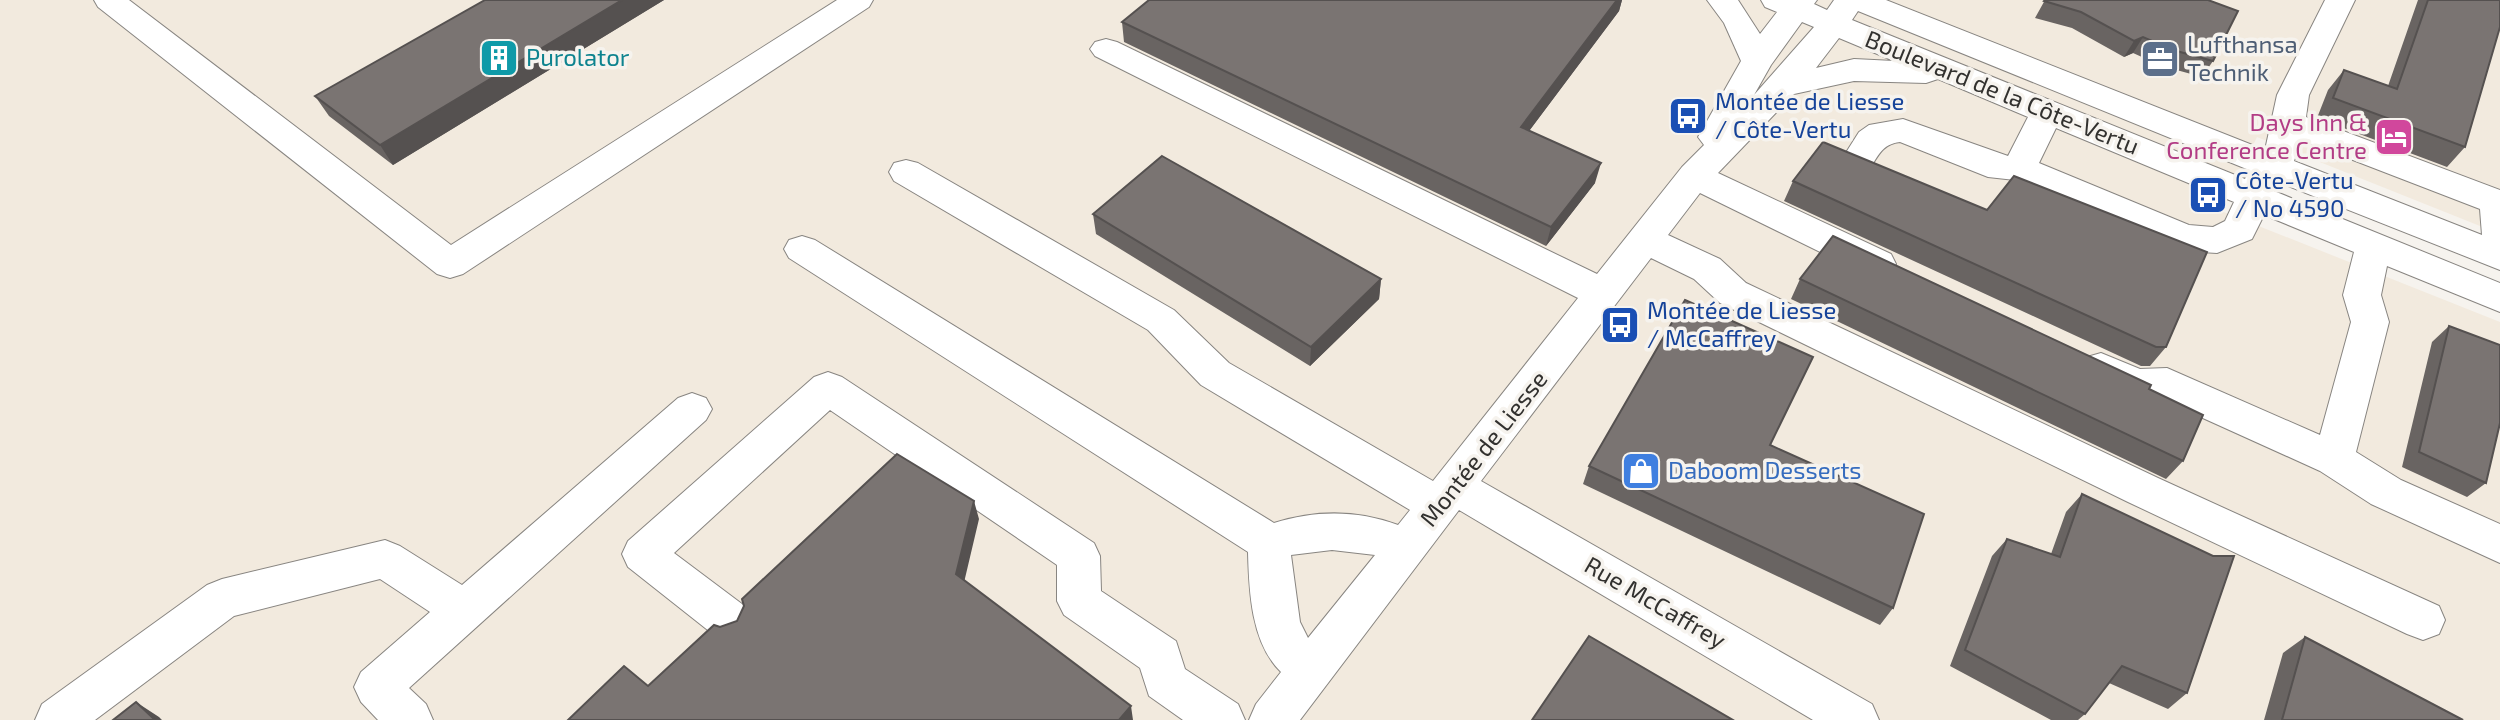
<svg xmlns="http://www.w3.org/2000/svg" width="2500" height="720" font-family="'Exo 2',sans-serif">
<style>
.built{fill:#f2eade}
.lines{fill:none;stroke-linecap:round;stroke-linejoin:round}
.minor-casing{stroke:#888581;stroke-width:2}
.minor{fill:#fff;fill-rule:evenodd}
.wall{fill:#696462}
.shaded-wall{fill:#555150}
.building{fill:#7a7472;stroke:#555150;stroke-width:2}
.labels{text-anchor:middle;stroke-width:7;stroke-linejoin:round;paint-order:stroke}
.service-label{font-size:24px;fill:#4e5e75;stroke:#f6f3ee;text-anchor:start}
.culture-label{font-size:24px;fill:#0d838f;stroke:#f6f3ee;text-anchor:start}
.street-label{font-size:24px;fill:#32312f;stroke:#f6f3ee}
.transit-label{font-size:24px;fill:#164399;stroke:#f6f3ee;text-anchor:start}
.hotel-label{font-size:24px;fill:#b23c85;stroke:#f6f3ee;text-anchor:end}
.shop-label{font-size:24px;fill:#366cbe;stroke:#f6f3ee;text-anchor:start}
</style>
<rect width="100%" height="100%" fill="#f6f3ee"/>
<!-- built -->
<path class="built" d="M0,0H2500V234L2257,137L2221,211L2500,322V720H0Z"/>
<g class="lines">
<!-- minor casing -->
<g class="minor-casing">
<path id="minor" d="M94,0H129L451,245L837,0H873L869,7L463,274L450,278L437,274L98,7Z
M1707,0H1738L1760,34L1777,12L1765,7L1761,0H1817L1814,4L1827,10L1834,0H1886L2265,150L2277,95L2325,0H2355L2309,95L2306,117L2500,190V270L2278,182L2274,191L2500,283V312L2387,266L2381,295L2389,322L2356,452L2401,480L2500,524V563L2371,504L2320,471L2163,400C2136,401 2096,395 2082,368L2087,357L2101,353L2140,369L2167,368L2320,435L2351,322L2343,295L2354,252L2264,215L2252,239L2217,253L2185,251L2015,180L1988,177L1900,142C1882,144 1878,156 1869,170L1857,174L1845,170L1840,162L1859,132L1869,125L1903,119L2008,156L2028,117L1938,79L1926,83L1854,81L1794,94L1718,173L1891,254L1896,264L1891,274L1878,278L1865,274L1700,193L1668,235L1720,259L1746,283L2158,478L2439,606L2445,620L2439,634L2423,640L2407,634L2128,502L1720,303L1694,279L1651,258L1481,481L1872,704L1879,720H1813L1459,510L1300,720H1249L1256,704L1281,672C1251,643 1249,591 1248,552L789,258L784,249L789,240L802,236L815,240L1274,523C1315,510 1358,510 1398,525L1410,510L1201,385L1148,330L894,181L889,172L894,163L906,160L918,163L1174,310L1229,363L1433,481L1578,298L1095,56L1090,49L1095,42L1106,39L1117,42L1597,274L1682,167L1704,145L1698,137L1741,61L1724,23ZM1858,11L2249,170L2245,179L1852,20ZM1802,22L1814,27L1754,95L1771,65ZM1839,38L1894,61L1854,59L1816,68ZM2056,128L2234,202L2225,221L2213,227L2189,225L2039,163ZM2301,140L2480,209L2482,235L2294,161ZM1332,550L1375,555L1308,638L1300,622L1291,555Z
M828,372L842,377L1094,543L1100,556L1101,591L1176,641L1185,669L1238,704L1245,720H1183L1149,696L1140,668L1064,615L1057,601V565L830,410L674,553L746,607L752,621L746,635L730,641L714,635L628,567L622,554L628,541L814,377Z
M692,393L706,398L712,409L706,420L409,688L426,704L433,720H378L361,702L354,687L361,672L430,612L380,579L234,616L95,720H35L42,704L207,585L222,579L385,540L400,546L462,585L678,398Z"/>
</g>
<!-- minor -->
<use href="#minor" class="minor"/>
</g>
<!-- wall -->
<path class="wall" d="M485,0H664L393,165L329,116L315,96Z
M1149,0H1622L1619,11L1529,131L1595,183L1546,246L1124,42L1122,22Z
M2045,0H2208L2213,61L2202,77L2162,66L2133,53L2124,57L2072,28L2035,18Z
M2418,0H2500L2465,147L2447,167L2317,118L2328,90L2344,70L2388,86Z
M1793,181L2166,347L2150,366H2141L1784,201Z
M1093,214L1381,279L1379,299L1310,366L1096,234Z
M1800,279L2149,389L2183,461L2166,479L1791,299Z
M2449,326L2486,483L2467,497L2402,467L2432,342Z
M1770,445L1893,608L1880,625L1583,484L1589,466Z
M2082,494L2187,693L2168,709L2109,683L2085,714L2078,720H2051L1950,666L1992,556L2007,539L2051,554L2066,512Z
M2305,637L2463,720H2264L2283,653Z"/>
<!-- shaded-wall -->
<path class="shaded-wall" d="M622,0H664L393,165L380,145Z
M1617,0H1622L1619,11L1517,147L1521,127Z
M2143,37L2133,53L2124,57L2134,41Z
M1601,163L1595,183L1546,246L1551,227Z
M1381,279L1379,299L1310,366L1311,347Z
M974,501L979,519L962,591L956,574Z
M136,702L159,717L162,720H155Z
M1131,706L1133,720H1119Z"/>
<!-- building -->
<path class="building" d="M485,0H622L380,145L315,96Z
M1149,0H1617L1521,127L1601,163L1551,227L1122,22Z
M2045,0H2208L2238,11L2213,61L2173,50L2143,37L2134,41L2081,12L2044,1Z
M2428,0H2500V27L2465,147L2333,98L2344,70L2397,89Z
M1823,142L1987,210L2014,176L2207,252L2166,347H2156L1793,181Z
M1162,156L1381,279L1311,347L1093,214Z
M1833,236L2151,385L2149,389L2203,415L2183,461L1800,279Z
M1685,300L1813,357L1770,445L1924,514L1893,608L1589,466Z
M2449,326L2500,345V423L2486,483L2419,452Z
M897,454L974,501L956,574L1131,706L1119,720H568L624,666L648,686L714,625L720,627L737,621L744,606L742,599Z
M2082,494L2213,556H2234L2187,693L2122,666L2085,714L1965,650L2007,539L2060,557Z
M1589,636L1733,720H1532Z
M2305,637L2463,720H2282Z
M136,702L155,720H113Z"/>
<!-- icons -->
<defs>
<g id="building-square" transform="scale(2.0125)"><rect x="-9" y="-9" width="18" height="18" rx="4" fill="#0f9aa8" stroke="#f6f3ee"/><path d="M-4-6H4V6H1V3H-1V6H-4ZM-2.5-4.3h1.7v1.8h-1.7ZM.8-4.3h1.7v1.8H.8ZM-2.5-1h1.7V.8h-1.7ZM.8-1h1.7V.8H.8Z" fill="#fff"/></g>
<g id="office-square" transform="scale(2.0125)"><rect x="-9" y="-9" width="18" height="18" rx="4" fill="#5c6f8a" stroke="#f6f3ee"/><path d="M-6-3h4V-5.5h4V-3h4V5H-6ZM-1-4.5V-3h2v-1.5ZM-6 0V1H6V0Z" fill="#fff"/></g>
<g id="bus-square" transform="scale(2.0125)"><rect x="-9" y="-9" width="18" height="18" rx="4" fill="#1a4fb4" stroke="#f6f3ee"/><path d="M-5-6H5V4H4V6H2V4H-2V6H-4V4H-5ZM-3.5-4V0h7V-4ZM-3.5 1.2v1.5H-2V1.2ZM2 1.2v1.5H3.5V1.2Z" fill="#fff"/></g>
<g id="hotel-square" transform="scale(2.0125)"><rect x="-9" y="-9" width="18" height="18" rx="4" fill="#d1479c" stroke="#f6f3ee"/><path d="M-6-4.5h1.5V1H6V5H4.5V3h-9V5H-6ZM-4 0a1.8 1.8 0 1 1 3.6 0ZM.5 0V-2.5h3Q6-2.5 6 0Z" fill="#fff"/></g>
<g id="shop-square" transform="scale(2.0125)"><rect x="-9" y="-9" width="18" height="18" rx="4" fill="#3f7fe0" stroke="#f6f3ee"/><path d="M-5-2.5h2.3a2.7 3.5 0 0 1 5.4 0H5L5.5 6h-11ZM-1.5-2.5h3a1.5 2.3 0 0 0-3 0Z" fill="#fff"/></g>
</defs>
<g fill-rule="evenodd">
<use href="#building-square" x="499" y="58"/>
<use href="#office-square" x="2160" y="59"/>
<use href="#bus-square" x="1688" y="116"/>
<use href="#hotel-square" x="2394" y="137"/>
<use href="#bus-square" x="2208" y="195"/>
<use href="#bus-square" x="1620" y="325"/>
<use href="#shop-square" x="1641" y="471"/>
</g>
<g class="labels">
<!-- service labels -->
<g class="service-label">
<text x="2187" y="53">Lufthansa<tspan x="2187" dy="28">Technik</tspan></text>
</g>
<!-- culture labels -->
<g class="culture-label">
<text x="526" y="66">Purolator</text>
</g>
<!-- street labels -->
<g class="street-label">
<text transform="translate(2002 93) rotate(22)" y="8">Boulevard de la Côte-Vertu</text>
<text transform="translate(1484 449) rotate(-52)" y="8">Montée de Liesse</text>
<text transform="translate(1655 603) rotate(30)" y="8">Rue McCaffrey</text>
</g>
<!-- transit labels -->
<g class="transit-label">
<text x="1715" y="110">Montée de Liesse<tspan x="1715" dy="28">/ Côte-Vertu</tspan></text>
<text x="2235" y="189">Côte-Vertu<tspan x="2235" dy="28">/ No 4590</tspan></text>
<text x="1647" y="319">Montée de Liesse<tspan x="1647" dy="28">/ McCaffrey</tspan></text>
</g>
<!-- hotel labels -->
<g class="hotel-label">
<text x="2367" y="131">Days Inn &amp;<tspan x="2367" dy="28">Conference Centre</tspan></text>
</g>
<!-- shop labels -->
<g class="shop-label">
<text x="1668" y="479">Daboom Desserts</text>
</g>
</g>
</svg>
